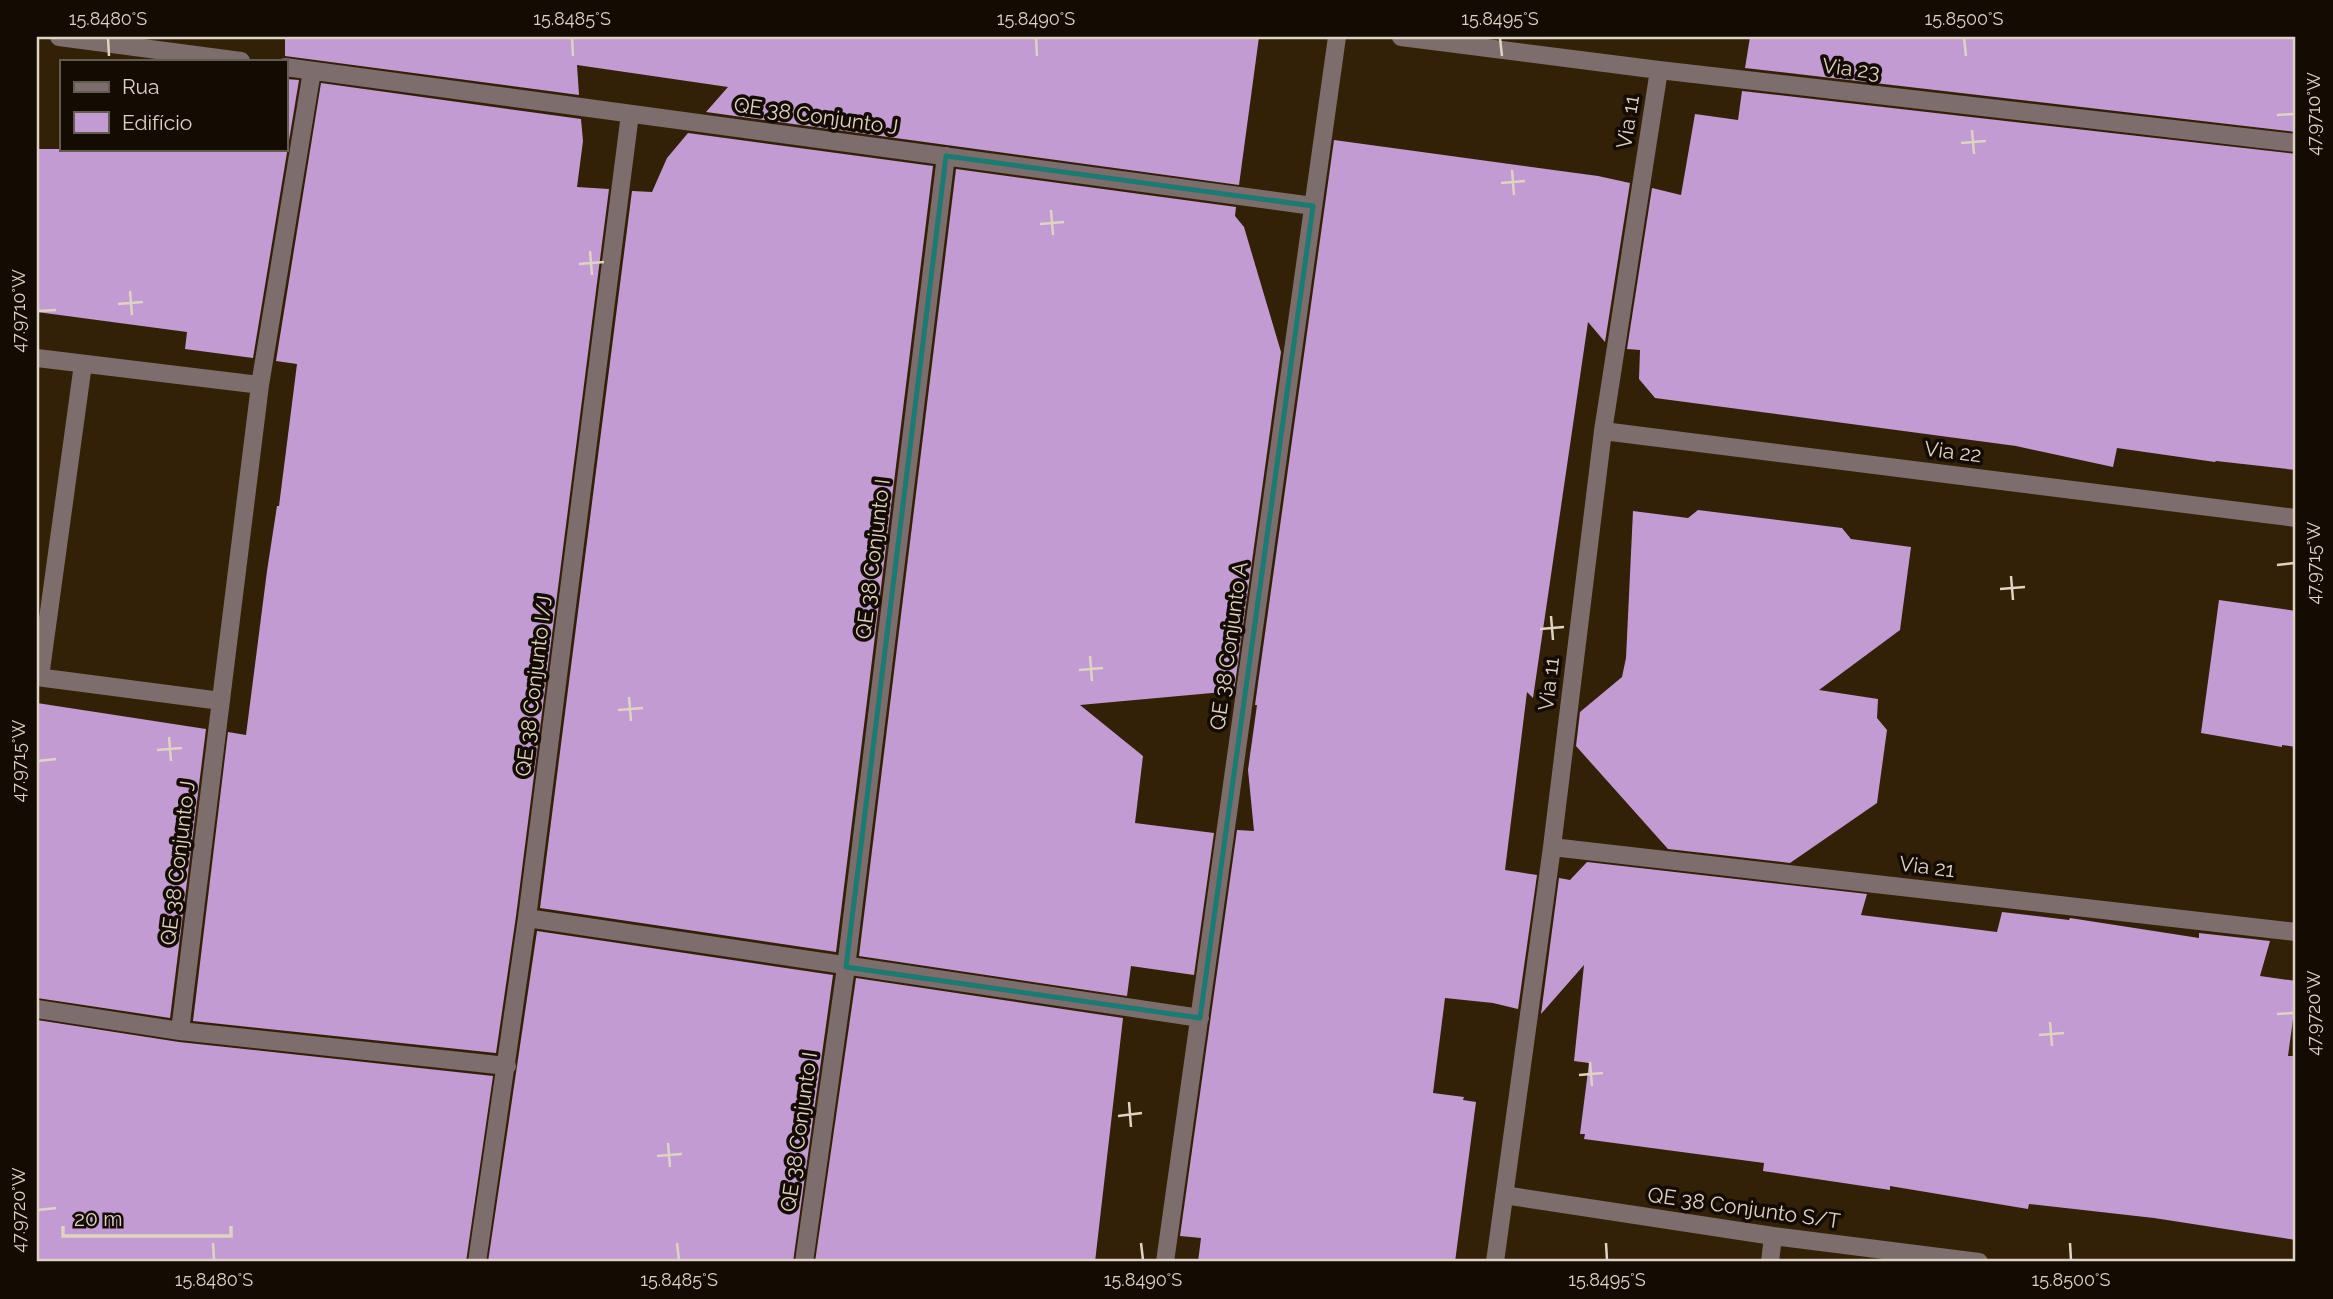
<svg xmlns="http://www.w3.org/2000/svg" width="2333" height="1299" font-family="Raleway,sans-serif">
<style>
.building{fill:#c29bd2}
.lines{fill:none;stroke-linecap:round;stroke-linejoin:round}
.minor{stroke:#7e6d6d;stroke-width:18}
.marked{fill:none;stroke:#197b72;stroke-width:5;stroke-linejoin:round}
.ticks{fill:none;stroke:#dfd3c4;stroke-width:2.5}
.labels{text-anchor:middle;stroke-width:7;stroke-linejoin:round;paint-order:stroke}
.street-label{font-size:21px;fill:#dfd3c4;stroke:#140c03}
.neatline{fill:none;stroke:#dfd3c4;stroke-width:2.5}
.ticks-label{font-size:18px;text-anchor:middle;fill:#dfd3c4}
</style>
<rect width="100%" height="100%" fill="#322106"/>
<!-- building -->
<path class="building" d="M285,37H1259L1239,185L706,112L728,87L577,65L579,95L285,56Z
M1750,37H2296V132L1745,68Z
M285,79L299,80L253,358L185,349L187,332L37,312V149H285Z
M321,83L581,119L583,141L577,187L609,189L516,916L496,1053L193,1021L228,732L246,735L267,571L277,506H279L297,364L276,361Z
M1742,91L2296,154V470L2216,461L2215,462L2117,448L2113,467L2016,446L1655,398L1639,379L1640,350L1627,349L1652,188L1681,195L1695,114L1738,120Z
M688,133L933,166L836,952L540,908L632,191L652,192L667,158Z
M1334,140L1598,176L1630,183L1605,342L1588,322L1533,698L1527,692L1505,870L1537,875L1518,1009L1493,1003L1445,998L1433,1093L1464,1097L1463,1100L1476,1102L1455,1262H1198L1201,1238L1180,1236L1237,830L1254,831L1248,770L1257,705H1255Z
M956,169L1236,207L1235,216L1244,227L1281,352L1234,691L1080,705L1143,756L1135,823L1214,833L1194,975L1131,966L1127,996L859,956Z
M1698,510L1842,528L1851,539L1911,547L1900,630L1819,690L1878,699L1877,718L1887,730L1877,803L1790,863L1668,849L1576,746L1580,712L1622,677L1626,658L1633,511L1688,518Z
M2219,600L2296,611V747L2282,745V747L2201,733Z
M37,703L206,729L170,1018L37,998Z
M1587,862L1867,894L1861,915L1997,932L2002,912L2069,920L2070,918L2199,938V933L2270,941L2260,976L2296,981V997L2288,1056H2296V1240L2154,1218L2029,1204L2028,1209L1890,1186V1190L1763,1171L1764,1163L1584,1139L1585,1134H1580L1589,1063L1574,1061L1584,965L1541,1014L1559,878L1570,880Z
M537,931L833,975L793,1262H488Z
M856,978L1123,1018L1095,1262H815Z
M37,1020L179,1042L493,1076L466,1262H37Z"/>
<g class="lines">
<!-- minor -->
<path class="minor" d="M59,37L241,61
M1401,37L1659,70L2296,143
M285,67L1313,206
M37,358L260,385
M1603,431L2296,518
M37,677L221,701
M40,677L83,364
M1552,847L2296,932
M527,918L1200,1018
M37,1009L180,1031L507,1066
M180,1031L260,385L312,71
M1504,1195L1773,1236L1979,1262
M477,1262L527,918L630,114
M804,1262L846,967L946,156
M1165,1262L1337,37
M1495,1262L1552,847L1603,431L1659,70
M1770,1262L1773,1236"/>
</g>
<!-- marked area -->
<path class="marked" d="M946,156L1313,206L1200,1018L846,967Z"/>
<!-- ticks -->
<path class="ticks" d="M108,38L109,56M572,38L573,56M1036,38L1037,56M1500,38L1502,56M1964,38L1966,56M2277,115L2294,114M1972,130L1974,154M1961,143L1986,141M1512,170L1514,195M1501,183L1525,181M1051,210L1053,235M1040,224L1064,222M590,251L592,275M579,264L604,262M130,291L132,315M118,304L143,302M38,311L56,310M2277,565L2294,563M2011,576L2013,600M2000,589L2025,587M1551,616L1553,640M1540,629L1564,627M1090,656L1092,681M1079,670L1103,668M629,697L631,721M618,710L643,708M169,737L171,761M157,750L182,748M38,761L56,759M2277,1014L2294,1013M2050,1022L2052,1046M2039,1035L2064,1033M1590,1062L1592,1086M1579,1075L1603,1073M1129,1102L1131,1127M1118,1116L1142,1113M668,1143L670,1167M657,1156L682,1154M38,1210L56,1208M213,1243L214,1260M677,1243L679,1260M1141,1243L1143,1260M1606,1243L1607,1260M2070,1243L2071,1260"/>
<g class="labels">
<!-- street labels -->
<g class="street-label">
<text transform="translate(1851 69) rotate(7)" y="7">Via 23</text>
<text transform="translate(816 116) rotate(8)" y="7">QE 38 Conjunto J</text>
<text transform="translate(1628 122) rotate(-81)" y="7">Via 11</text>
<text transform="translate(1953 452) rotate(7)" y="7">Via 22</text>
<text transform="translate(873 559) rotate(-83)" y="7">QE 38 Conjunto I</text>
<text transform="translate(1229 646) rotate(-82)" y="7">QE 38 Conjunto A</text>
<text transform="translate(1549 684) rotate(-83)" y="7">Via 11</text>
<text transform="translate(534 686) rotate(-83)" y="7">QE 38 Conjunto I/J</text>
<text transform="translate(178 863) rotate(-83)" y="7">QE 38 Conjunto J</text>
<text transform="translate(1927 867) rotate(7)" y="7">Via 21</text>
<text transform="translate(799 1132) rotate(-82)" y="7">QE 38 Conjunto I</text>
<text transform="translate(1744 1208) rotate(8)" y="7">QE 38 Conjunto S/T</text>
</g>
</g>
<!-- border -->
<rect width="2333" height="1299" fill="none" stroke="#140c03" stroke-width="77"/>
<!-- legend -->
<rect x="60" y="60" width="228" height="91" fill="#140c03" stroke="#655c50" stroke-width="2"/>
<rect x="74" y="82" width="35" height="10" fill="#7e6d6d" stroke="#655c50" stroke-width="2"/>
<text x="122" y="94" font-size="21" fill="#dfd3c4">Rua</text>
<rect x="74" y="112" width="35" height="21" fill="#c29bd2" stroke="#655c50" stroke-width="2"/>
<text x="122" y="130" font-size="21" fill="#dfd3c4">Edifício</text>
<!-- scale -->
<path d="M63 1226v10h168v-10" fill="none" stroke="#dfd3c4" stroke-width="3.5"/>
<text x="74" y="1226" font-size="21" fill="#dfd3c4" stroke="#140c03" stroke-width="5" paint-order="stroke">20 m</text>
<rect x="38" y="38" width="2256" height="1222" class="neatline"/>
<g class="ticks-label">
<text x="108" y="25">15.8480°S</text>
<text x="572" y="25">15.8485°S</text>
<text x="1036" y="25">15.8490°S</text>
<text x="1500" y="25">15.8495°S</text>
<text x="1964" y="25">15.8500°S</text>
<text transform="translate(2314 114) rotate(-90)" y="6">47.9710°W</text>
<text transform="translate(19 311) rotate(-90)" y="6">47.9710°W</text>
<text transform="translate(2314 563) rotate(-90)" y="6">47.9715°W</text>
<text transform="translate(19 761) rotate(-90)" y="6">47.9715°W</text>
<text transform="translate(2314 1013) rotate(-90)" y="6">47.9720°W</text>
<text transform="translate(19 1210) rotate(-90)" y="6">47.9720°W</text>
<text x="214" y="1286">15.8480°S</text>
<text x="679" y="1286">15.8485°S</text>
<text x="1143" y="1286">15.8490°S</text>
<text x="1607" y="1286">15.8495°S</text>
<text x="2071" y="1286">15.8500°S</text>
</g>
</svg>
